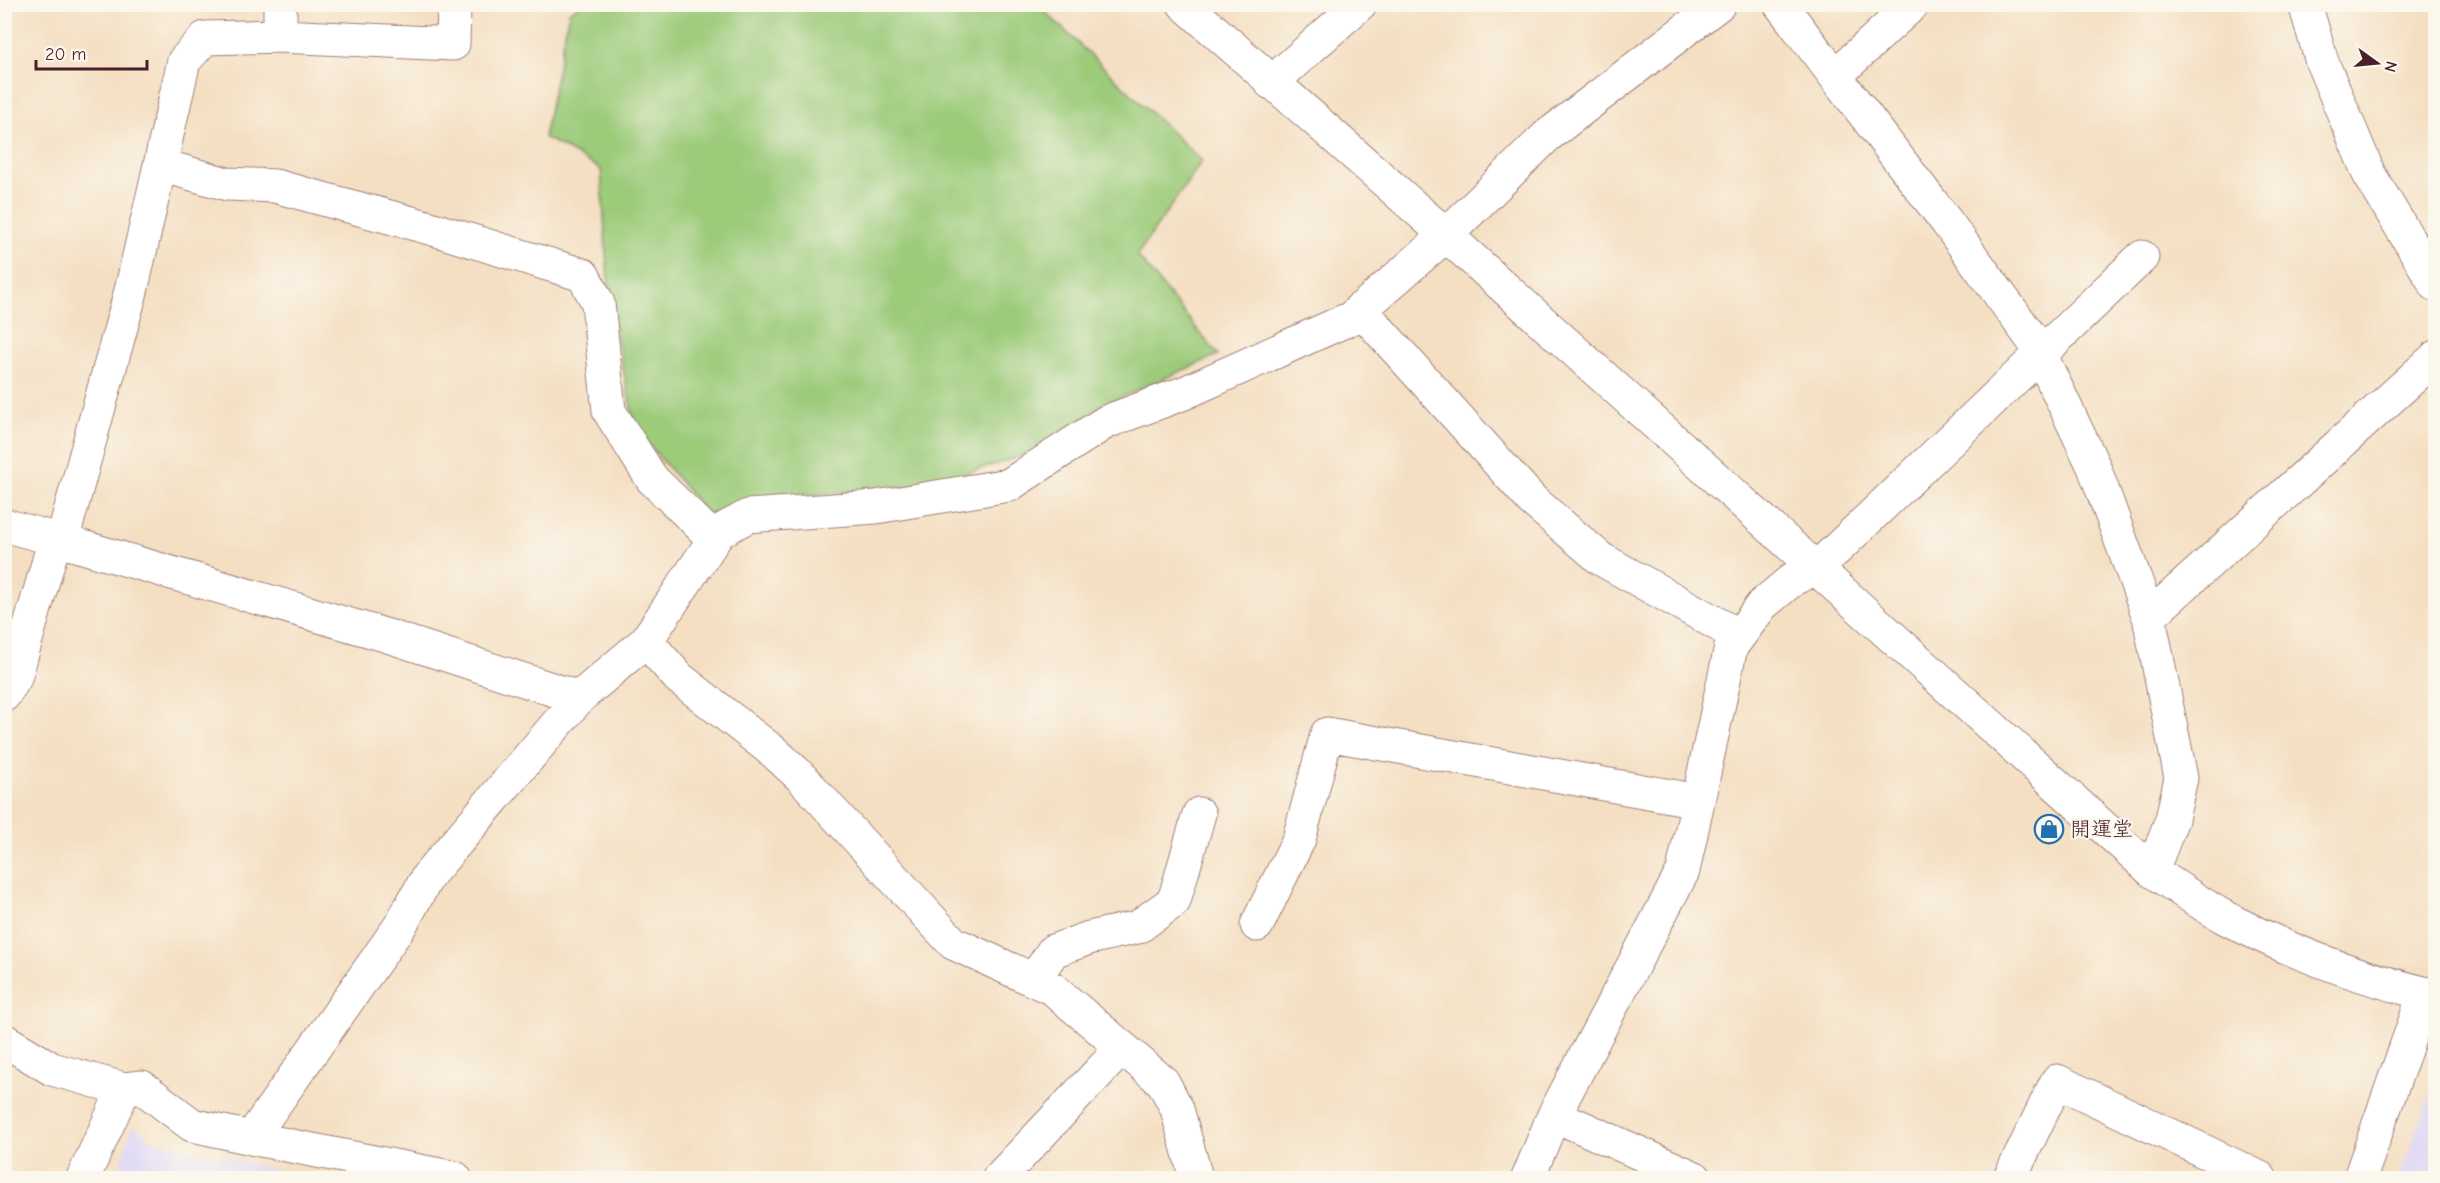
<svg xmlns="http://www.w3.org/2000/svg" width="2440" height="1183" font-family="'Comic Neue','Klee One',sans-serif">
<style>
.built{fill:#dcd6f6}
.green{fill:#9ccb7a;stroke:#737552;stroke-width:1.5}
.lines{fill:none;stroke-linecap:round;stroke-linejoin:round}
.minor-casing{stroke:#9f7f76;stroke-width:35}
.minor{stroke:#fff;stroke-width:33}
.labels{text-anchor:middle;stroke-width:4.5;stroke-linejoin:round;paint-order:stroke}
.poi-label{font-size:21px;fill:#4a1f2b;stroke:#fbf7ec;text-anchor:start}
</style>
<rect width="100%" height="100%" fill="#fbf7ec"/>
<filter id="ink" filterUnits="userSpaceOnUse"><feTurbulence type="fractalNoise" baseFrequency=".0167" numOctaves="2"/><feDisplacementMap in="SourceGraphic" scale="12" xChannelSelector="R" yChannelSelector="G"/><feConvolveMatrix kernelMatrix="1 2 1 2 8 2 1 2 1" color-interpolation-filters="sRGB"/></filter>
<filter id="wash" filterUnits="userSpaceOnUse"><feTurbulence type="fractalNoise" baseFrequency=".008" numOctaves="4" result="noise"/><feDisplacementMap in="SourceGraphic" scale="24" xChannelSelector="R" yChannelSelector="G"/><feGaussianBlur stdDeviation="1.35" result="paint"/><feColorMatrix in="noise" values="0 0 0 0 0 0 0 0 0 0 0 0 0 0 0 0 0 1.4 0 .05"/><feComposite in="paint" operator="in"/></filter>
<g filter="url(#wash)">
<rect width="100%" height="100%" fill="#f4dfc2"/>
<!-- built -->
<path class="built" d="M2435,1082V1178H2399Z
M133,1125L154,1141L310,1178H116Z"/>
<!-- green -->
<path class="green" d="M580,5H1038L1202,161L1137,255L1218,355L1103,405L1022,456L921,487L748,499L708,515L635,428L609,299L601,169L544,137L569,12Z"/>
</g>
<g filter="url(#ink)">
<g class="lines">
<!-- minor casing -->
<g class="minor-casing">
<path id="minor" d="M1184,4L1446,235L2152,871C2176,886 2200,904 2226,918C2290,952 2364,979 2436,996
M1780,4L1946,221L2035,343L2094,467L2149,617L2181,778L2172,819L2152,871
M2305,4L2322,62L2369,174L2436,285
M280,36V4
M1835,76L1913,4
M1271,83L1360,4
M160,165L227,184L275,186L430,228L583,275L598,303L609,411L652,479L714,539
M1360,309L1532,500L1601,559L1739,636
M4,525L62,541L131,291L184,61L205,38L280,36L453,44L454,4
M62,541L388,636L579,698L428,876L400,926L251,1138L192,1125L142,1087L124,1089L83,1178
M2149,617L2436,357
M646,641L679,678L775,753L800,776L953,943L1053,989L1163,1082L1177,1109L1196,1178
M4,695L15,678L55,539
M579,698L646,641L719,532L748,516L876,507L1009,485L1106,422L1184,393L1351,318L1446,235L1547,136L1719,4
M1257,925L1299,839L1327,734L1698,801
M1034,980L1053,951L1089,938L1138,927L1174,901L1199,814
M4,1040L52,1069L124,1089
M1554,1115L1695,1178
M251,1138L455,1178
M999,1178L1121,1049
M1528,1178L1554,1115L1683,871L1731,647L1762,605L1793,579L1817,568L2142,257
M2010,1178L2057,1081L2260,1178
M2360,1178L2425,993"/>
</g>
<!-- minor -->
<use href="#minor" class="minor"/>
</g>
</g>
<!-- icons -->
<defs>
<g id="shop-ring" transform="scale(1.5)"><circle r="9.5" fill="#fbf7ec" stroke="#1f6fb2" stroke-width="1.5"/><path d="M-5-2.5h2.3a2.7 3.5 0 0 1 5.4 0H5L5.5 6h-11ZM-1.5-2.5h3a1.5 2.3 0 0 0-3 0Z" fill="#1f6fb2"/></g>
</defs>
<g fill-rule="evenodd">
<use href="#shop-ring" x="2049" y="829"/>
</g>
<g class="labels">
<!-- poi labels -->
<g class="poi-label">
<text x="2070" y="836">開運堂</text>
</g>
</g>
<!-- margin -->
<rect width="2440" height="1183" fill="none" stroke="#fbf7ec" stroke-width="24"/>
<!-- north arrow -->
<g transform="translate(2377 63) rotate(105)" stroke="#fbf7ec" stroke-width="4.5" paint-order="stroke">
<path d="M0-4.5L10 22L0 15L-10 22Z" fill="#4a1f2b"/>
<text y="-9" font-size="16" font-weight="bold" text-anchor="middle" fill="#4a1f2b">N</text>
</g>
<!-- scale -->
<path d="M36 60v9h111v-9" fill="none" stroke="#4a1f2b" stroke-width="3"/>
<text x="45" y="60" font-size="18" fill="#4a1f2b" stroke="#fbf7ec" stroke-width="4.5" paint-order="stroke">20 m</text>
</svg>
